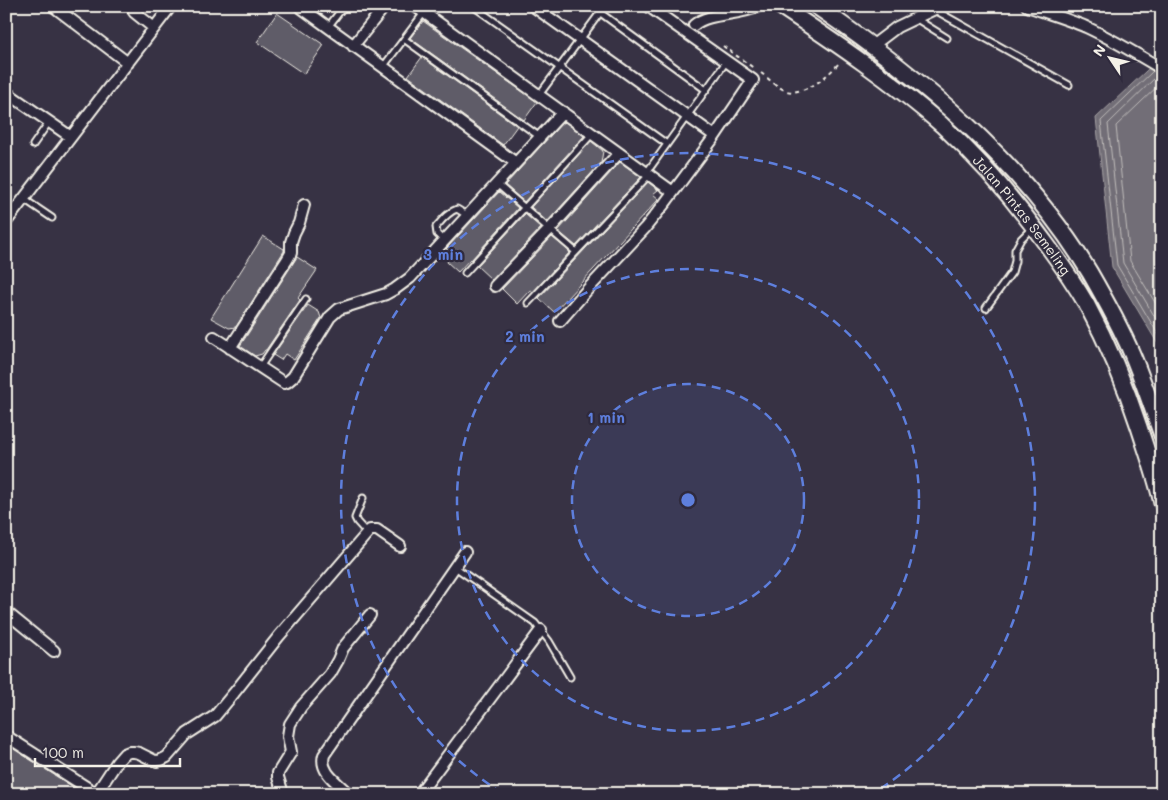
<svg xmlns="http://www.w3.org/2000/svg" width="1168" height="800" font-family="Mali,sans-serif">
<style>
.water{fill:#726e77;stroke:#a6a2a4}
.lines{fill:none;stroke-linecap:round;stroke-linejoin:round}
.shore{stroke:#c0bdbb;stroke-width:1}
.building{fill:#5f5c67;stroke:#f4f1e8}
.lane-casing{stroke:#f4f1e8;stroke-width:9}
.street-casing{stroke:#f4f1e8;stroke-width:14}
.secondary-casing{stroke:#f4f1e8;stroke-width:19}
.path{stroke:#f4f1e8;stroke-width:2;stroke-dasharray:4 4;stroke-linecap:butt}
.lane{stroke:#2f2a3d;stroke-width:5}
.street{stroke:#2f2a3d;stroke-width:10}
.secondary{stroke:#2f2a3d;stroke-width:15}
.ring{fill:none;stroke:#5e7fdd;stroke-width:2.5;stroke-dasharray:9 6}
.labels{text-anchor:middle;stroke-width:4.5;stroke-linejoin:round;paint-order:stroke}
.street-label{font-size:14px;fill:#f4f1e8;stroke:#2f2a3d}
.centre{fill:#5e7fdd;stroke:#2f2a3d;stroke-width:2.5}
.ring-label{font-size:15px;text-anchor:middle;font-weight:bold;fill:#5e7fdd;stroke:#2f2a3d;stroke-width:4.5;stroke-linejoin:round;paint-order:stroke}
</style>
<rect width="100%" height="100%" fill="#373244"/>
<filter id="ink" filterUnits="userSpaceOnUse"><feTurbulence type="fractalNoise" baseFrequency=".02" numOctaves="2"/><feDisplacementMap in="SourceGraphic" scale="10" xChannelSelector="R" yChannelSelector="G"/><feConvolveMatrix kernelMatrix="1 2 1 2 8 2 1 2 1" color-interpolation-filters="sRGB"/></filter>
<g filter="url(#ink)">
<!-- water -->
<path class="water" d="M1162,56V351L1112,267L1096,118Z"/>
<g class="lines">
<!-- shore -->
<path class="shore" d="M1153,71L1101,121L1117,265L1162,341
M1159,74L1108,124L1123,263L1162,329
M1162,82L1116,126L1130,261L1162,314"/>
</g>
<!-- building -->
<path class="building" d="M277,13L324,45L304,74L257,42Z
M423,21L537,102L524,120L410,38Z
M422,57L517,126L503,145L408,76Z
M565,122L584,136L524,202L505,185L562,123Z
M591,141L603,151L601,163L547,222L531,207Z
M620,162L641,177L576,246L558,231Z
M648,182L658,190L653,194L659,199L554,312L539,298Z
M499,192L518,208L471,260L470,259L458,272L447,262L450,252L446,249Z
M525,214L541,228L492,280L477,266Z
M263,236L284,249V251L236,327L229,328L211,318Z
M552,237L570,252L533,292L530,290L517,304L502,289Z
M297,257L317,270L298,298L300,300L266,350H265L262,354L255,356L240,346Z
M308,305L319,312L321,318L294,360L285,354L281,360L273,355Z
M6,744L84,794H12L6,790Z"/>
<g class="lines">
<!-- lane casing -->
<g class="lane-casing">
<path id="lane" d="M473,6L667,144
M591,6L706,90
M935,10L1069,85
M915,18L947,38
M328,27L344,6
M404,39L540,137
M383,67L429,6
M539,95L605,6
M33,145L49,122
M647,172L726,62
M497,184L576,252
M24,199L52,218
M444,241L437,234L436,227C442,220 448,212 457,209L467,215
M465,273L593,133
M528,303L650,174
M986,308L1012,272L1015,261V250L1021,239L1032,228
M260,367L306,299
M363,498L355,518L357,522L367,533
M455,567L535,623L549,641L570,677"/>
</g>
<!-- street casing -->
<g class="street-casing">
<path id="street" d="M53,6L128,63
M299,6L516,163
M415,6L673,192
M533,6L715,136
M1027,6C1047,13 1067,19 1086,27C1112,39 1137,54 1162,69
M134,12L154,28
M694,25C709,12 739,16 759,6
M353,46L385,6
M872,46L897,27L941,6
M6,92L71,137
M6,222L171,6
M495,286L549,230L619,153
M560,321L587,290L645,228L665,203L715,136L753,80L648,6
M214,337L284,383L287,382L293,377L330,317L339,309L386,294L395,289L410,278L563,112
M230,348L287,260L291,253V242L294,233L299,223L304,205
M6,612L54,651
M6,736L97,794
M96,794L117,762L124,754L129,752H134L139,753L153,760L157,761L161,760L167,757L187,734L215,716L234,693L279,636L370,530H377L400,546
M283,794L278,777V773L291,752L288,736L290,724L301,707L330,674L338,660L343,648L370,615
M349,794C338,783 319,772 324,755L465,552
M419,794L541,630"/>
</g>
<!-- secondary casing -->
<g class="secondary-casing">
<g id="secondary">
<path id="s1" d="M780,6C836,43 892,81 942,125C981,161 1016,202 1047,245C1061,264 1075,284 1087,305C1108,344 1125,384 1139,427C1147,452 1156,477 1162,503"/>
<path d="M816,6C921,78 1024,163 1090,273C1105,299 1120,326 1132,354C1143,380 1152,408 1162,435"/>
</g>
</g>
<!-- path -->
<path class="path" d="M723,46L755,69
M761,73C769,79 778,88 787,91C793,93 797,91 802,90C818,85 829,74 840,62"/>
<!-- lane -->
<use href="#lane" class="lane"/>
<!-- street -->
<use href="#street" class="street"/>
<!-- secondary -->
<use href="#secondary" class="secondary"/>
</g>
</g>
<!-- distance rings -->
<circle cx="688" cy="500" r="116" fill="#5e7fdd" fill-opacity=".12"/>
<g class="ring">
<circle cx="688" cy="500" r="116"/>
<circle cx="688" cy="500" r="231"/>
<path d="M502 793A347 347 0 1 1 874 793"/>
</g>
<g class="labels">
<!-- street labels -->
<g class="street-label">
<text dy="5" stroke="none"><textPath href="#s1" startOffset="322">Jalan Pintas Semeling</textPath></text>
</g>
</g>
<circle cx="688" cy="500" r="8" class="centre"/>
<g class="ring-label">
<text x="443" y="260">3 min</text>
<text x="525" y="342">2 min</text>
<text x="606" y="423">1 min</text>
</g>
<!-- margin -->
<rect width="1168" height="800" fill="none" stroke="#2f2a3d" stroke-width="25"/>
<rect x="12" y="12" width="1143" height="775" fill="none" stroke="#f4f1e8" stroke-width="2" filter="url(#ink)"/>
<!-- north arrow -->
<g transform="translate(1110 58) rotate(305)" stroke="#2f2a3d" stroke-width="4" paint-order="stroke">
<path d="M0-4L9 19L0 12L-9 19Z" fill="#f4f1e8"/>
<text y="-8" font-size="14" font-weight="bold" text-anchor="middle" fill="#f4f1e8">N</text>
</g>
<!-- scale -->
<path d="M35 758v8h145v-8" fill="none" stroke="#f4f1e8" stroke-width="2.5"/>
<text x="42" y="758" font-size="15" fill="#f4f1e8" stroke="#2f2a3d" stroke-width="4" paint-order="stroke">100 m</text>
</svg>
